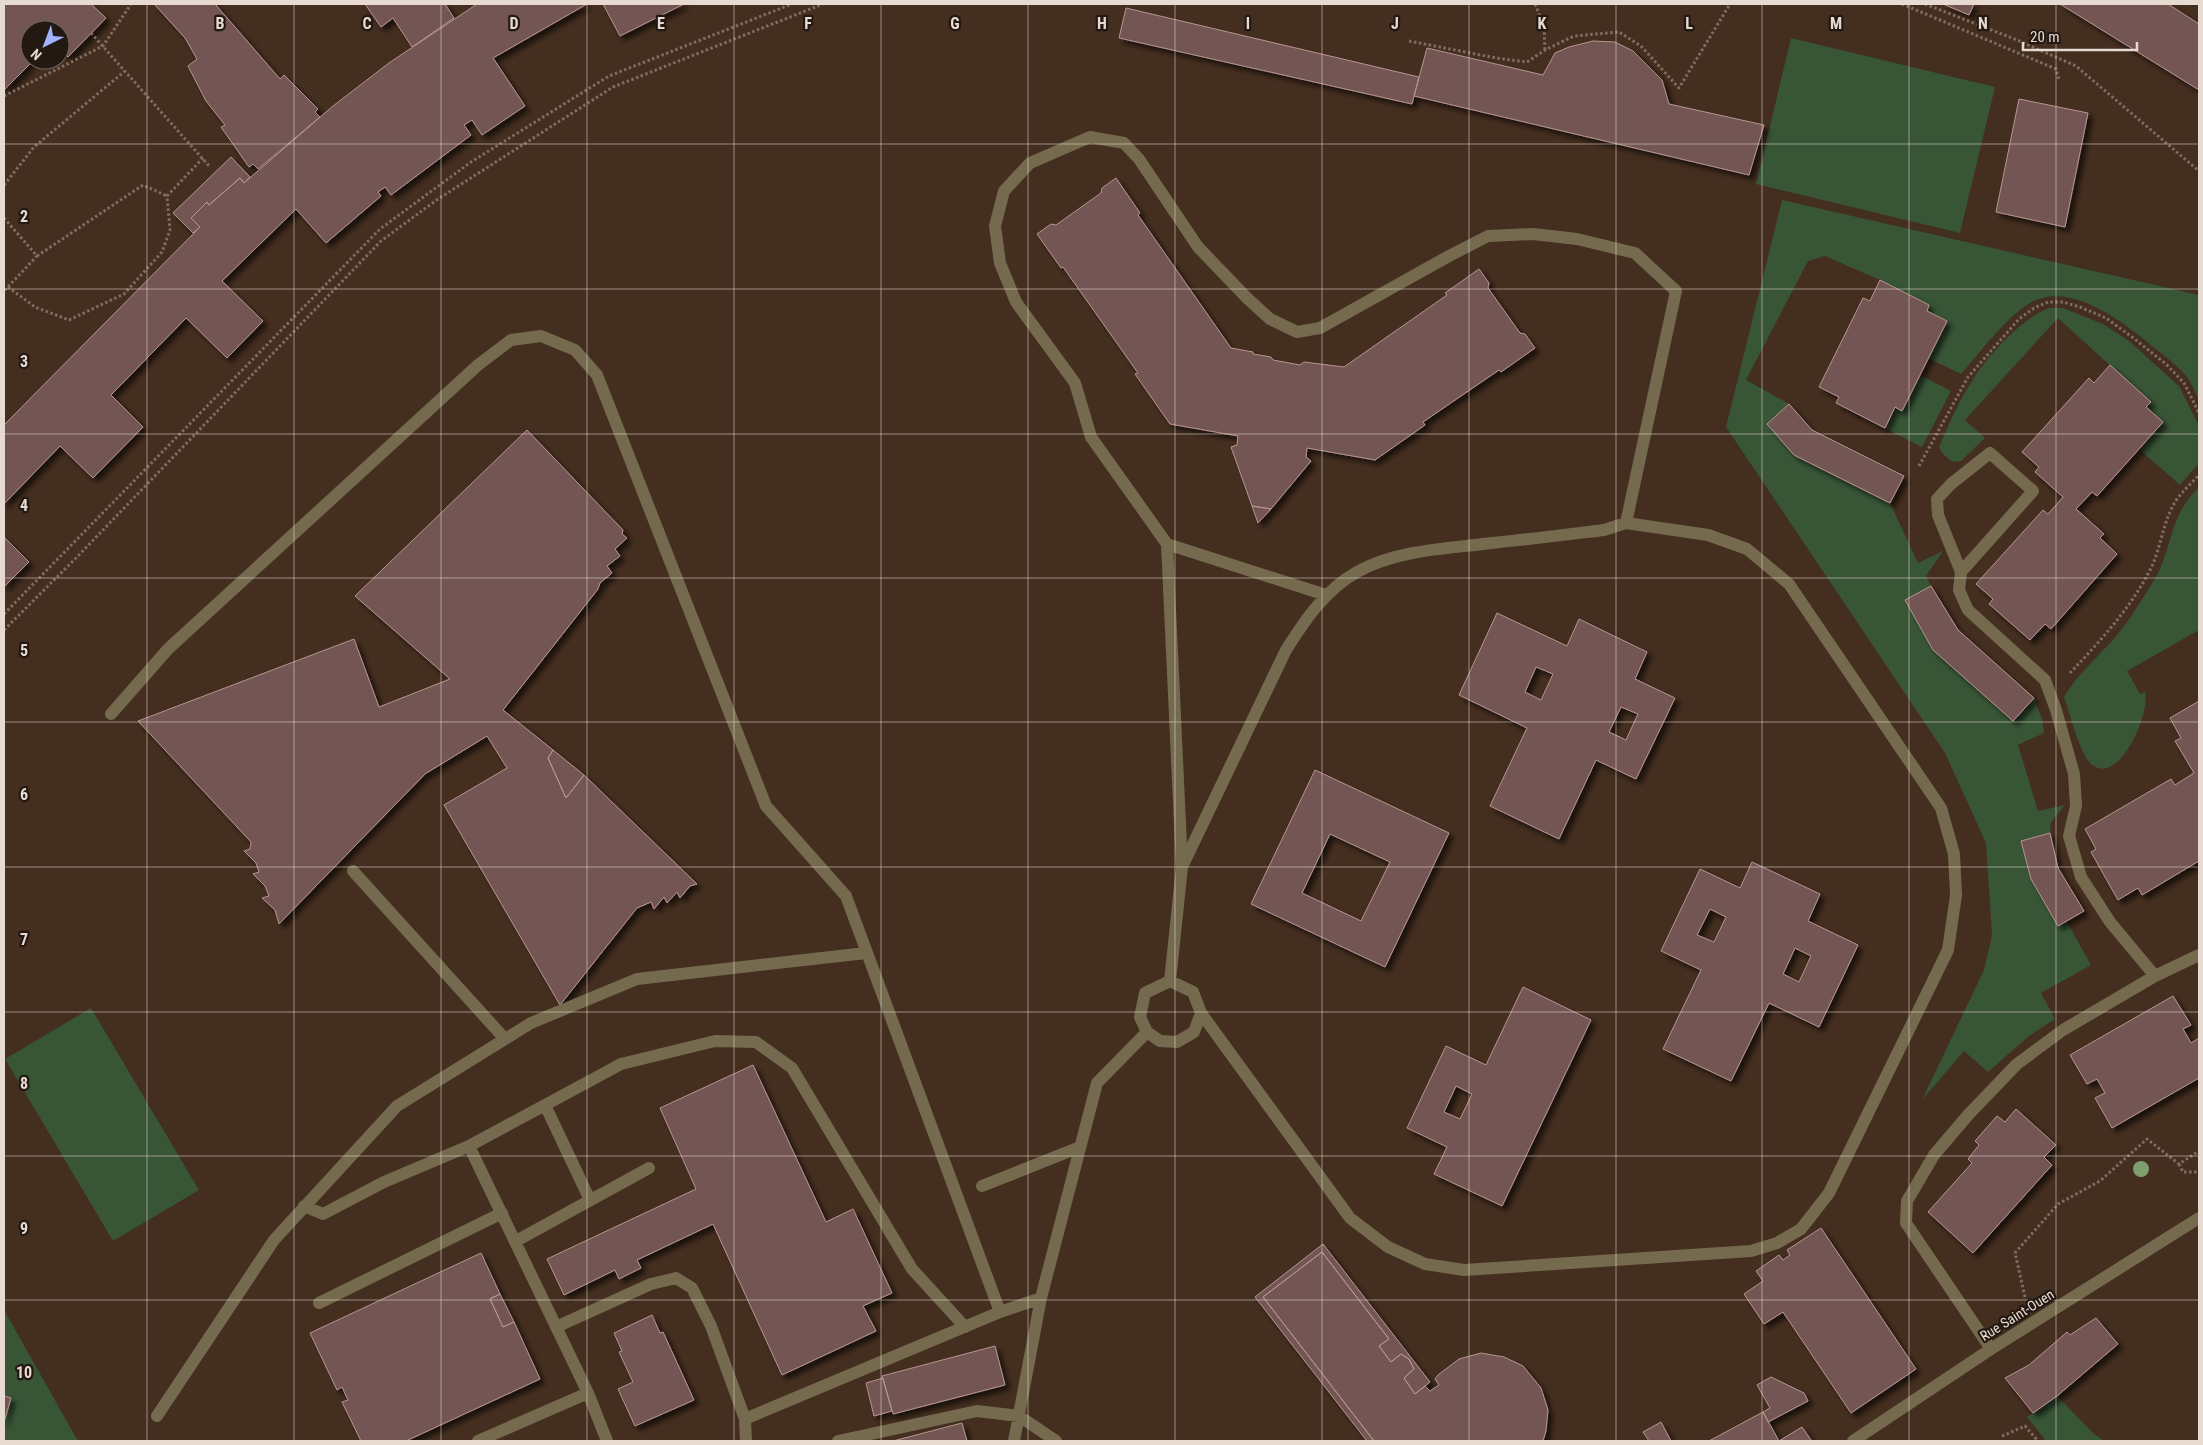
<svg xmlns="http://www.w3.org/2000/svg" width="2203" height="1445" font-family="'Roboto Condensed',sans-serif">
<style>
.green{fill:#385536}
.building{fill:#735552;stroke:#b69591;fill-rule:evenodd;filter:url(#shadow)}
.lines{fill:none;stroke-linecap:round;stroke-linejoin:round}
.path{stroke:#806d60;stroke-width:3;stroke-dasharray:2.5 2.5;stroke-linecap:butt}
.service{stroke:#756a4e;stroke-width:12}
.tertiary{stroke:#756a4e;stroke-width:12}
.tree{fill:#7f9e6d}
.grid{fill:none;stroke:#e7dad0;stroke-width:1;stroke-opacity:0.55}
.labels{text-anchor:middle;stroke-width:4.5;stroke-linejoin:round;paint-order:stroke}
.street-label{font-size:14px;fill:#e7dad0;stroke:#231912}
.grid-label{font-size:16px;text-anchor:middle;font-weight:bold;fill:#e7dad0;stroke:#231912;stroke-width:4.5;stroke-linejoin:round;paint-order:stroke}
</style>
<defs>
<filter id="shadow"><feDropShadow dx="4.5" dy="4.5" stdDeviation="2.5" flood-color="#0009"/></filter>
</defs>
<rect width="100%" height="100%" fill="#442e1f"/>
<!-- green -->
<path class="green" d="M1791,38L1995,87L1960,233L1756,184Z
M1782,200L2199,295V401C2196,394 2193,386 2189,380C2181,368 2167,358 2156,349C2125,324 2071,279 2030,303C2005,318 1981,352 1961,374L1928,358L1947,321L1927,311L1929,305L1880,280L1825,256L1808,261L1746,380L1789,404L1767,424L1794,455L1890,503L1918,563L1943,551L1926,576L1931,586L1905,600L1933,650L2013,721L2034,698L2042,719L2044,733L2018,745L2038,811L2065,805L2051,822L2050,833L2021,842L2031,879L2058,926L2067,922L2091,965L2041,993L2055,1019L2029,1036L1988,1072L1964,1051L1922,1100L1984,970L1992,935L1986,843L1945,753L1726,427Z
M2049,308H2063L2103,324L2129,341L2179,386L2199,426V463L2180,485L2139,449L2163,422L2146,407L2150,402L2058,318L1965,420L1985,438L1961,461L1953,462L1945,456L1939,448L1942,440C1951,420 1960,399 1972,381C1987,356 2022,318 2049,308Z
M1920,375L1951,391L1922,447L1885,428L1895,407L1901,410Z
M2199,487V630L2127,671L2140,694L2145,692C2151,712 2119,788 2091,764C2081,756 2069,711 2064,697C2082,667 2111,647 2130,618C2140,602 2152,585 2160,569C2174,535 2171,516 2199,487Z
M91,1008L199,1190L113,1241L5,1059Z
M4,1310L78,1441H4Z
M2057,1396L2094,1434L2104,1441H2046L2027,1417Z"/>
<!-- building -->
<path class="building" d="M4,4H91L106,18L68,57L60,49V30H30V60H34L4,90Z
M156,4H215L280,79L284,75L318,109L315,112L320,117L258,169L253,164L249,167L221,127L225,125L206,101L188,66L197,59L185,38L155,5Z
M365,4H445L454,18L412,47L393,18L381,27Z
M477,4H587L493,58L525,106L482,135L472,120L464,125L471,135L391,195L385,187L378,192L381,196L326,243L296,209L222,281L263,321L227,358L186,318L111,395L143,427L93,478L60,446L4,504V425L200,227L191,218L207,202L209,205L240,178L244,183L333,106L389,63Z
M603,4H684L620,36Z
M1943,4H1974L1969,15Z
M2060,4H2168L2199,24V90Z
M1126,8L1419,77L1412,104L1119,38Z
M1593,41L1615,42L1633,51L1662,80L1669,104L1764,125L1749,175L1414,96L1427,48L1543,75L1555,53L1569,47Z
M2019,99L2088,113L2065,227L1996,212Z
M231,157L250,177L244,183L240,178L209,205L207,202L191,218L200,227L193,233L173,213Z
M1116,178L1140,213L1138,215L1231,348L1253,352V354L1271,357L1273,360L1300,365L1304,362L1344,367L1447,295L1445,293L1479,269L1489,283L1488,288L1520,333L1525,334L1535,348L1501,372L1499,370L1423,422L1425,425L1375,460L1307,448L1306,457L1311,461L1271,509L1252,506L1231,447L1237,445L1238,436L1170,424L1135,374L1138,373L1063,267L1061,268L1037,234L1051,224L1056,225L1101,193L1102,188Z
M1880,280L1929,305L1927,311L1947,321L1902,411L1895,407L1885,428L1836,403L1839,397L1819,387L1863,298L1870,301Z
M2110,365L2151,402L2146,407L2163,422L2097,496L2092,492L2076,509L2104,534L2100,538L2117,554L2051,629L2045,624L2030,640L1989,604L1993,599L1976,584L2043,510L2048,514L2063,497L2035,472L2039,467L2022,452L2089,378L2094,383Z
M1789,404L1812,430L1904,476L1890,503L1794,455L1767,424Z
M527,430L623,530L622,534L627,538L615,549L620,556L607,566L612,573L600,583L598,589L503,710L553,750L548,758L566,798L584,775L697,884L690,886L680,898L677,892L667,903L664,897L654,909L651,902L637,908L560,1005L444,805L507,768L487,736L425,774L279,924L275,910L262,898L269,896L265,886L253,874L259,872L256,863L244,851L250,849L251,842L138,721L354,639L379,707L450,679L355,596Z
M1252,506L1271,509L1258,523Z
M4,537L29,562L4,587Z
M1931,586L1958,630L2034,698L2013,721L1933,650L1905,600Z
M1497,613L1567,646L1579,619L1647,652L1635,679L1675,698L1636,779L1596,760L1559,839L1490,806L1527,728L1459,695ZM1536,667L1553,674L1541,700L1525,692ZM1621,707L1638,714L1626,740L1609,732Z
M2199,701V861L2142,895L2138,888L2118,900L2091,852L2096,849L2085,829L2171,779L2175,785L2194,773L2175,741L2181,738L2170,718Z
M553,750L584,775L566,798L548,758Z
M1315,770L1449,833L1385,967L1251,904ZM1330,834L1390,862L1361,921L1302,893Z
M2050,833L2058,868L2084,911L2058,926L2031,879L2021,841Z
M1752,862L1820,894L1808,921L1858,945L1819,1027L1769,1003L1731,1081L1663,1049L1701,970L1661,951L1700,869L1740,888ZM1710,909L1726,917L1714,942L1697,935ZM1795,948L1811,956L1799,982L1783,974Z
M1523,987L1591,1020L1502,1206L1434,1174L1447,1147L1407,1128L1446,1046L1486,1065ZM1456,1086L1472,1094L1460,1119L1444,1112Z
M2173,996L2191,1025L2183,1029L2191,1043L2199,1038V1078L2112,1128L2095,1098L2105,1093L2097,1079L2087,1084L2070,1055Z
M753,1065L826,1222L853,1209L892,1293L863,1306L876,1331L782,1375L713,1224L637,1260L641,1268L619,1279L615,1270L564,1295L547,1259L696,1189L660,1108Z
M2016,1109L2056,1145L2044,1157L2052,1165L1973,1253L1928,1212L1972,1163L1968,1159L1979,1145L1975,1141L1997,1116L2005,1122Z
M1821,1228L1916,1369L1851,1413L1783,1312L1764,1324L1744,1294L1763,1281L1756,1271L1779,1255L1783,1260L1790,1255L1787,1250Z
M1323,1244L1430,1382L1415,1394L1404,1378L1414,1369L1409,1359L1401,1354L1391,1362L1379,1346L1389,1339L1322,1252L1263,1297L1374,1441H1367L1255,1297Z
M1322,1252L1389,1339L1379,1346L1391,1362L1401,1354L1409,1359L1414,1369L1404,1378L1415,1394L1425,1386L1430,1391L1439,1385L1435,1379L1438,1375L1459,1359L1481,1353L1504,1357L1523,1366L1541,1388L1548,1410L1546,1431L1543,1441H1374L1263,1297Z
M481,1253L500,1294L490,1299L503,1327L514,1322L540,1379L406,1441H361L342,1402L348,1400L342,1387L337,1390L310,1333Z
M500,1294L514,1322L503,1327L490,1299Z
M652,1315L660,1333L663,1332L694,1400L635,1426L618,1389L633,1382L619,1352L622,1351L614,1333Z
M2096,1318L2118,1344L2057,1396L2033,1413L2005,1378L2029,1365L2067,1332L2070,1335Z
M995,1346L1005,1385L893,1414L882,1376Z
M1771,1377L1804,1393L1808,1401L1768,1422L1763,1412L1770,1408L1757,1385Z
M883,1378L892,1411L874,1416L866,1383Z
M4,1396L11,1398L4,1422Z
M1763,1412L1779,1441H1709Z
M1661,1422L1671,1441H1649L1643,1432Z
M962,1423L967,1441H893Z
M1802,1427L1811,1440L1810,1441H1779Z"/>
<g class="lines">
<!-- path -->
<path class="path" d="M1535,4L1544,26L1545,50
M1902,4L2056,69L2059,80
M1925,4L2017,40L2076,66L2199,171
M91,33L210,167
M1409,41L1496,58L1527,62L1545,50L1574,36L1619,32L1641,46L1679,88L1730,4
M4,96L103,46L131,4
M4,185L34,147L125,71
M4,218L37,256L4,291
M37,256L143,185L167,196
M8,287L35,307L69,320L124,294L162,252L170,230L167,196L203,158
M1919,466L1968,377L2019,319L2034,308L2048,302H2063L2080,307L2106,318L2132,337L2166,364L2184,383L2199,413
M4,614L380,229L471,162L609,76L792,4
M4,630L77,557L381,241L438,199L613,87L823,4
M2070,673C2101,640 2132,607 2152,566C2161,546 2163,523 2174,504C2180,493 2191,484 2199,475
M2179,1164L2183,1172H2199
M2025,1297L2015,1253L2058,1204L2100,1181L2147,1139L2179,1164L2199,1151
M2002,1436L2025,1426L2038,1441"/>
<!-- service -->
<path class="service" d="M1167,544L1326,595
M1961,572L2033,491L1990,453L1951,484L1937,499L1938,515L1961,572L1959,590L1968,610L2045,680L2056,710L2074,774L2076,806L2069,836L2081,877L2110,922L2155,976
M111,714L168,649L478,365L511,340L541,336L575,350L597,375L766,806L846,896L1000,1312
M1182,867L1286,650C1305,620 1325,590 1357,572C1394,551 1441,549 1483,544C1523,540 1563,535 1604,530L1626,523L1708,535L1747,549L1789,584L1941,808L1954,854L1956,895L1948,950L1829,1193L1801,1229L1777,1243L1751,1251L1464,1270L1425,1264L1388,1247L1350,1218L1201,1013
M353,871L505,1039
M1170,981L1182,867L1167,544L1091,437L1075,383L1016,302L1000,263L995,226L1004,191L1030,163L1090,137L1124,143L1139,159L1198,247L1247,298L1270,319L1297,332L1320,328L1449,256L1488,236L1533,234L1577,239L1635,253L1676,291L1626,523
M1170,981L1193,992L1201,1013L1194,1032L1177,1042L1160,1041L1147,1032L1140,1017L1145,993Z
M545,1105L590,1200
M469,1146L621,1064L715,1041L756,1042L792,1068L912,1269L965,1327
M982,1186L1080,1147
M304,1206L323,1214L384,1182L469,1146L588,1393L607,1441
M516,1241L649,1168
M319,1303L502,1213
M556,1327L651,1284L676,1278L692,1288L711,1326L745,1419
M1991,1349L1906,1223L1907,1201L1934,1155L1968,1115L2017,1064L2063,1030L2155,976L2199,955
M157,1416L274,1240L397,1106L531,1023L637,979L866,953
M478,1441L588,1393
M746,1441L745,1419L1000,1312L1041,1298
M838,1441L977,1411L1019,1416L1056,1441
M1014,1441L1041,1298L1097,1083L1147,1032"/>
<!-- tertiary -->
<path class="tertiary" d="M1853,1441L1991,1349L2199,1218"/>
</g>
<!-- trees -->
<circle class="tree" cx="2141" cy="1169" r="8"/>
<!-- grid -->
<path class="grid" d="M147,4V1441M294,4V1441M441,4V1441M587,4V1441M734,4V1441M881,4V1441M1028,4V1441M1175,4V1441M1322,4V1441M1469,4V1441M1616,4V1441M1762,4V1441M1909,4V1441M2056,4V1441M4,144H2199M4,289H2199M4,434H2199M4,578H2199M4,722H2199M4,867H2199M4,1012H2199M4,1156H2199M4,1300H2199"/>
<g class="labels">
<!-- street labels -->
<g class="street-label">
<text transform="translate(2017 1315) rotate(-32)" y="5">Rue Saint-Ouen</text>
</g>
</g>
<g class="grid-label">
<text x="220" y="29">B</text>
<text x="367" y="29">C</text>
<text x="514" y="29">D</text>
<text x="661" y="29">E</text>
<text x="808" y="29">F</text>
<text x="955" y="29">G</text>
<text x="1102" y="29">H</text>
<text x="1248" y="29">I</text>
<text x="1395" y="29">J</text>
<text x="1542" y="29">K</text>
<text x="1689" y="29">L</text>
<text x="1836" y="29">M</text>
<text x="1983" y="29">N</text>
<text x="24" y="222">2</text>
<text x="24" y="367">3</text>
<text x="24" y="511">4</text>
<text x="24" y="656">5</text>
<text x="24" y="800">6</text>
<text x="24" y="945">7</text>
<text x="24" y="1089">8</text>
<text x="24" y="1234">9</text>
<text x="24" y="1378">10</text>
</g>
<!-- border -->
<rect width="2203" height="1445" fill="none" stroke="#e7dad0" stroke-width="10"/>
<!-- north arrow -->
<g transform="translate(45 45) rotate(222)"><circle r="24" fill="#231912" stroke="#71665e"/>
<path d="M0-4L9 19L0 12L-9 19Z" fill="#9fb3fd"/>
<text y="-8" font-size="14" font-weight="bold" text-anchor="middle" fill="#e7dad0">N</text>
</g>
<!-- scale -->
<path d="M2023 42v8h114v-8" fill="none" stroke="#e7dad0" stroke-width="2.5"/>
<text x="2030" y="42" font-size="15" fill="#e7dad0" stroke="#231912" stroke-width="4" paint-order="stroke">20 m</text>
</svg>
